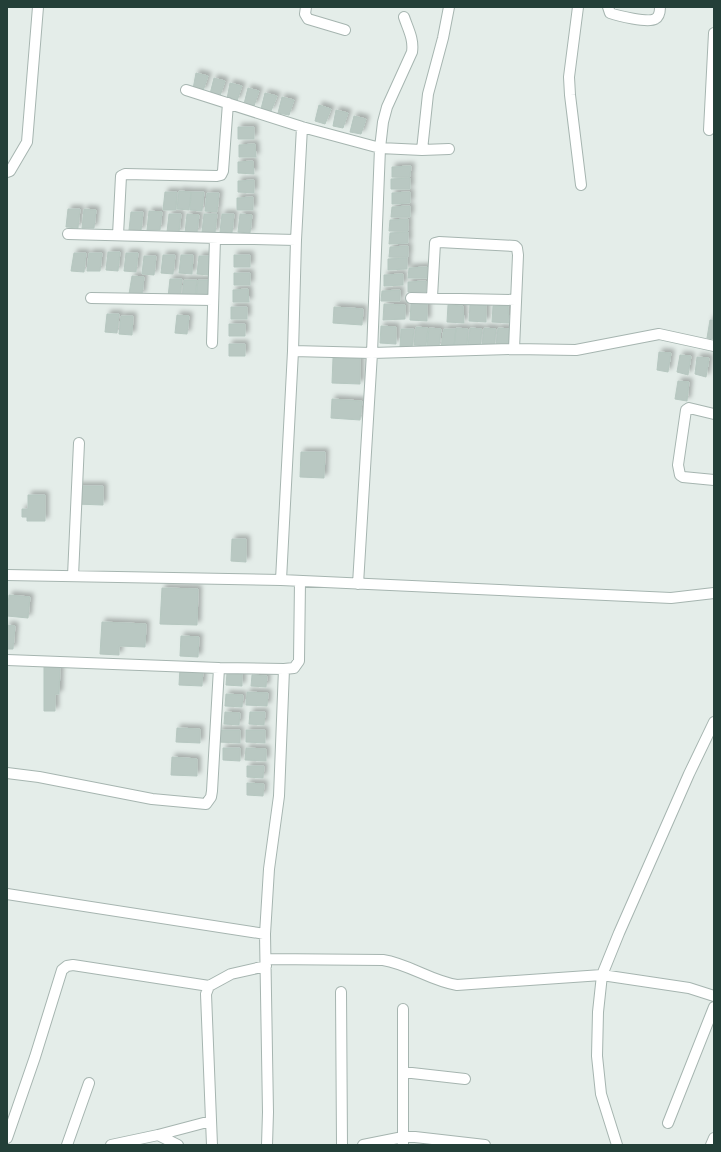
<svg xmlns="http://www.w3.org/2000/svg" width="721" height="1152" font-family="Lato,sans-serif">
<style>
.building{fill:#b9c8c2;stroke:#b6c7c0;filter:url(#shadow)}
.lines{fill:none;stroke-linecap:round;stroke-linejoin:round}
.minor-casing{stroke:#a6b5b0;stroke-width:12}
.minor{stroke:#fff;stroke-width:10}
</style>
<defs>
<filter id="shadow"><feDropShadow dx="3.5" dy="-3.5" stdDeviation="2" flood-color="#0004"/></filter>
</defs>
<rect width="100%" height="100%" fill="#e4ede9"/>
<!-- building -->
<path class="building" d="M196,73L208,76L203,91L193,89Z
M214,78L225,81L220,96L210,94Z
M230,83L242,86L237,101L227,99Z
M248,88L259,91L254,106L244,104Z
M265,93L277,96L271,111L261,109Z
M282,97L294,100L289,115L278,113Z
M319,105L331,109L325,124L315,121Z
M336,110L348,113L343,128L333,126Z
M354,116L366,119L361,134L350,132Z
M238,127H254V139H238Z
M255,144L256,157H239V145Z
M253,161L254,174L238,173V162Z
M411,166L410,177H392V167Z
M410,178V189H391V179Z
M254,180V193L238,192V181Z
M179,191L191,192L189,210L177,209Z
M165,192H177L176,210H163Z
M191,192H204L202,211L190,210Z
M410,192V203L392,204V193Z
M207,193H219L217,212L205,211Z
M253,197V210H237V198Z
M410,206V217H391L392,207Z
M68,209H80L78,228L66,227Z
M84,209L96,210L94,228H82Z
M149,211L162,212L160,230H147Z
M131,212H143L141,231L129,230Z
M169,214H181L179,233L167,232Z
M187,214L199,215L197,233H185Z
M204,214H217L215,233L202,232Z
M222,214H234L232,233L220,232Z
M240,214L252,215L250,233L238,232Z
M408,219V231H389L390,220Z
M408,232V243L389,244L390,233Z
M408,246V257H389L390,247Z
M108,252H120L118,271L106,270Z
M74,253H86L84,272L71,271Z
M89,253H102L100,271H87Z
M126,253H138L136,272L124,271Z
M163,255H175L173,274L161,273Z
M181,255H193L192,274L179,273Z
M234,255H250V267H234Z
M144,256H156L154,275L142,274Z
M199,256H211L209,275L197,274Z
M407,258V269L388,270V259Z
M427,267V278H408L409,268Z
M234,273H250V285H234Z
M403,274V285L384,286V275Z
M132,276L144,277L142,295L129,294Z
M170,279H182L180,298L168,297Z
M184,280H197L195,299L182,298Z
M198,280H210L209,299L196,298Z
M426,281V292H408V282Z
M248,289L249,302H233V290Z
M400,290V301H381L382,291Z
M411,303L427,304V321L410,320Z
M384,304L405,305V319L383,320Z
M470,304L486,305V322L469,321Z
M448,305L463,306L464,323L447,322Z
M493,306H508L509,323L492,322Z
M231,307H247V319H231Z
M334,307L363,309L362,325L333,323Z
M107,314H119L117,333L105,332Z
M177,315L189,316L187,334L175,333Z
M121,316H133L132,335L119,334Z
M710,320H714V339L707,338Z
M229,324H245V336H229Z
M381,326L396,327V344L380,343Z
M416,327L428,328L426,346L414,345Z
M429,328L441,329L439,347L427,346Z
M456,328L468,329L467,347L454,346Z
M470,328L482,329L480,347L468,346Z
M484,328L496,329L494,347L482,346Z
M498,328L510,329L508,347L496,346Z
M401,329H414L412,348L400,347Z
M444,329H456L454,347H441Z
M229,344H245V356H229Z
M659,352L671,353L668,372L657,370Z
M680,355L691,356L688,375L677,372Z
M697,357L709,358L706,377L695,374Z
M333,358H360V384L332,383Z
M678,381L689,382L687,401L675,399Z
M332,399L362,401L360,420L331,418Z
M301,452H325L324,478L300,477Z
M75,486H103V505L75,504Z
M28,495H45V521H27V517H22V509H28Z
M232,539H246V562L231,561Z
M162,588L198,589L197,625L160,624Z
M9,595L30,597L28,618L7,616Z
M102,622L146,624L145,647L119,646V655L100,654Z
M7,625L15,626L13,649H7Z
M181,636L199,637L198,657L180,656Z
M44,667L60,668L59,694H55V711H44Z
M180,668L203,669L202,686L179,685Z
M227,673L242,674V686L226,685Z
M252,675L267,676L266,687L251,686Z
M247,692L268,693L267,706L246,705Z
M226,694L243,695L242,707L225,706Z
M225,712L240,713L239,725L224,724Z
M250,712H265L264,725L249,724Z
M177,728L200,729V743L176,742Z
M219,730H240V743L218,742Z
M246,730H265V743L246,742Z
M223,748H240V761L223,760Z
M246,748L266,749V761L245,760Z
M172,757L197,759V776L171,775Z
M247,766H264L263,778L247,777Z
M247,783L264,784L263,796L247,795Z"/>
<g class="lines">
<!-- minor casing -->
<g class="minor-casing">
<path id="minor" d="M306,7L305,14L308,19L345,30
M578,7L569,77L570,95L581,185
M608,7L610,13C618,16 648,23 655,19C659,17 660,11 660,7
M186,90L302,127L380,148L422,150L449,149
M709,130L714,33
M422,150L428,94L443,38L449,7
M7,172L10,171L27,142L38,7
M68,234L296,240
M118,235L121,176L125,174L217,176L221,175L223,171L228,103
M432,297L435,243L439,242L515,246L517,248L518,255L514,349
M91,298L213,300
M411,298L515,300
M212,343L215,238
M293,351L372,353L514,349L576,350L659,334L714,346
M714,414L689,408L686,410L678,465L680,475L683,477L714,480
M7,575L281,580L671,598L714,593
M73,576L79,443
M281,580L293,351L296,240L302,127
M358,584L372,353L380,148L383,122L387,107L412,52C414,39 408,29 404,17
M7,660L219,668L284,669L294,668L299,661L300,581
M7,773L39,777L152,799L206,804L211,797L212,791L219,668
M7,894L265,934
M266,959L383,960C409,964 431,981 457,985L602,975L689,988L714,996
M341,992L342,1145
M403,1072L465,1079
M668,1123L714,1007
M158,1135L178,1145
M7,1138L35,1057L62,970L67,966L73,965L209,986
M67,1145L89,1083
M111,1145L158,1135L211,1121
M212,1145L206,994L209,986L231,974L266,966
M267,1145L268,1112L265,934L269,869L279,796L284,669
M363,1145L403,1137H415L485,1145
M403,1145V1009
M617,1145L601,1094L597,1056L598,1012L602,975L619,933L689,774L714,722
M711,1145L714,1138"/>
</g>
<!-- minor -->
<use href="#minor" class="minor"/>
</g>
<!-- border -->
<rect width="721" height="1152" fill="none" stroke="#233f38" stroke-width="16"/>
</svg>
